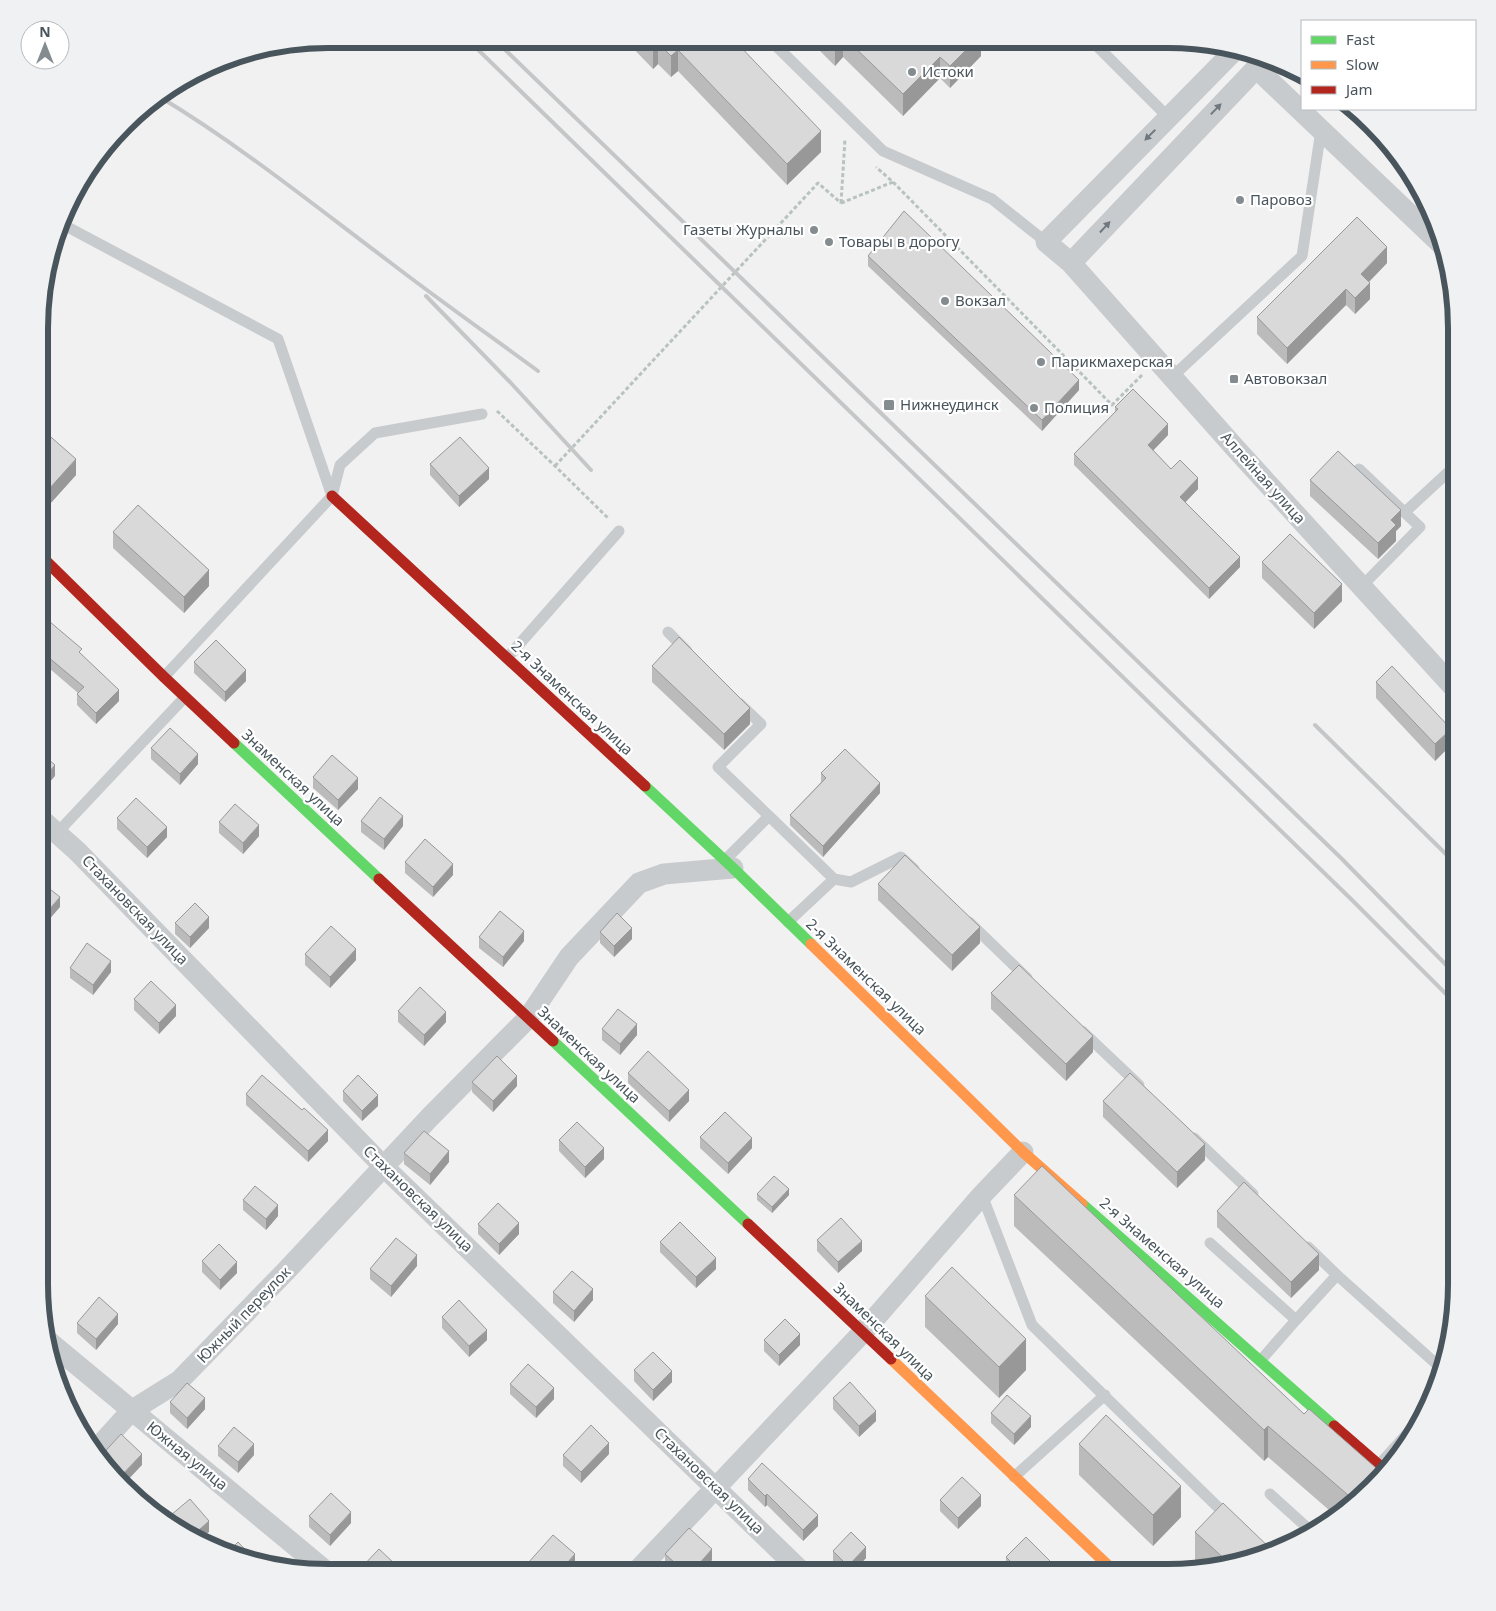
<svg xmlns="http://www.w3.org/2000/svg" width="1496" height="1611" font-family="'Noto Sans',sans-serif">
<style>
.education{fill:#e3e2e2}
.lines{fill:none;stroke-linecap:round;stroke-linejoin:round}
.path{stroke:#b8c3bf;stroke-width:3;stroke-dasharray:4 2.5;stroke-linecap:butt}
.lane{stroke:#c8cbcd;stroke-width:11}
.street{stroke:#c8cbcd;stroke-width:21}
.fast{stroke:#63d668;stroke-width:11}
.slow{stroke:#ff974d;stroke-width:11}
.jam{stroke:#b3261e;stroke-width:11}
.rail{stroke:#c4c6c8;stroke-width:4}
.wall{fill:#bbb}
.shaded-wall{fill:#989899}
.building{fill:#d9d9da;stroke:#989899}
.oneway{fill:#6f787e}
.poi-dot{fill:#848c90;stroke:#fff;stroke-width:2}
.labels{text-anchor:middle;stroke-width:4.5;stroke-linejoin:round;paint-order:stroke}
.poi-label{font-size:15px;fill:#49555c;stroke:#fff;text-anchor:start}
.street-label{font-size:15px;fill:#49555c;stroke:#fff}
.rim{fill:none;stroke:#49555c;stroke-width:6}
</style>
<rect width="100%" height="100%" fill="#f1f1f1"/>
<!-- education -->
<path class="education" d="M1349,109H1356L1359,111L1408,167L1411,173Z"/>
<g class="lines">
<!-- path -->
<path class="path" d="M893,182L1112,405L1143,374
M841,203L893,182L876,167
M841,203L845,139
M497,411L555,466L609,519
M555,466L818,183L841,203"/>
<!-- lane -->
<path class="lane" d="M770,40L883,151L992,199L1046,242
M1092,41L1168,117
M62,224L278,339L332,496
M1172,377L1302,256L1321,130
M1359,469L1420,527L1362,586
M1405,512L1457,464
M668,632L687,651
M507,658L619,531
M164,677L332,496L340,465L375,433L482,414
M739,703L761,724L718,767L769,816
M57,833L185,697
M725,860L769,816L834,879
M788,922L834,879L851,882L901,857L914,869
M969,922L1027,978
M1082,1031L1139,1085
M1194,1138L1253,1194
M982,1195L1032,1325L1229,1518
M1210,1243L1296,1320L1261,1360
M1337,1275L1443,1370
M1296,1320L1337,1275L1308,1247
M1379,1465L1424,1415
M1014,1477L1105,1395
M1270,1494L1312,1532"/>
<!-- street -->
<path class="street" d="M1234,51L1046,242L1071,263L1236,449L1457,691
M1256,68L1444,247
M1071,263L1263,61
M42,820L77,851L384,1167L802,1572
M47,1340L327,1572
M94,1452L131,1411L179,1381L285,1272L430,1117L528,1018L569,957L639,883L664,874L733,868
M636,1572L863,1332L982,1195L1023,1152"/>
<!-- fast -->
<path class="fast" d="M234,743L379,879
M645,786L733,868L811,944
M553,1041L748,1224
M1082,1204L1334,1426"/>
<!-- slow -->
<path class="slow" d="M811,944L1023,1152L1082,1204
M891,1359L1115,1572"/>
<!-- jam -->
<path class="jam" d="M332,496L645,786
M43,558L164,677L234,743
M379,879L553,1041
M748,1224L891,1359
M1334,1426L1387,1472"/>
<!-- rail -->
<path class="rail" d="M467,39L1352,900L1457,1005
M494,39L1341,858L1457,976
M160,97C241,146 315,206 391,263C439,300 489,335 538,371
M426,296L510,382L591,470
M1315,725L1457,865"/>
</g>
<!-- wall -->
<path class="wall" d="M629,40H734L821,152L787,185L678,71L671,77L658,64L653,69L629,44Z
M811,40L983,41L981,43V56L950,88L940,78L903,116L843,57L835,66L811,42Z
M868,256L1079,390L1042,431L868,266Z
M1387,263L1369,282L1370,299L1355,314L1346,305L1287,364L1257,334V317Z
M1115,407L1168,435L1153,450L1171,469L1198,489L1185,502L1240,567L1209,599L1074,465V454L1115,412Z
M44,431L76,475L49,505L43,499Z
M430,464L489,479L459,507L430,475Z
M1310,480L1401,526L1396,531V541L1378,559L1310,496Z
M1457,491V518L1452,512V496Z
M113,532L209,586L184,613L113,548Z
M1262,562L1342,601L1314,629L1262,578Z
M1457,605V635L1450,629V613Z
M43,616L82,655L119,701L96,724L77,705V694L78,693L42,662Z
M194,662L246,681L225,702L194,673Z
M652,666L750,724L724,750L652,682Z
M1376,682L1451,745L1435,761L1376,698Z
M151,748L198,764L180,785L151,759Z
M821,773L880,793L823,857L790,825V815L821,782Z
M313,777L358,789L338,810L313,788Z
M117,818L167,837L147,858L117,829Z
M361,821L403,826L384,850L361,832Z
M219,822L259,836L243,854L219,833Z
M405,862L453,875L433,897L405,873Z
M878,884L980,943L952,971L878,900Z
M175,923L209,928L190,948L175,934Z
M600,932L632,939L614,957L600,943Z
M479,937L524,941L503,967L479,948Z
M305,954L356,960L330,988L305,965Z
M70,968L111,972L93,995L70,978Z
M991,993L1093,1052L1066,1081L991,1009Z
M134,999L176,1016L159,1034L134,1010Z
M398,1011L446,1022L424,1046L398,1022Z
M602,1029L637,1035L620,1055L602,1040Z
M628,1073L689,1101L669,1122L628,1083Z
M472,1082L517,1086L493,1112L472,1092Z
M343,1091L378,1106L362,1121L343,1101Z
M246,1094L328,1141L308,1162L246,1105Z
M1103,1101L1205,1160L1177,1188L1103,1117Z
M700,1137L752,1148L728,1174L700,1148Z
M559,1140L604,1159L585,1178L559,1151Z
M404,1153L449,1162L430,1185L404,1164Z
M757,1194L789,1195L772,1213L757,1200Z
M1014,1195L1304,1414L1384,1475L1337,1517L1268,1457L1264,1461L1014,1226Z
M243,1200L278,1216L266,1230L243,1210Z
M1217,1211L1319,1270L1291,1298L1217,1227Z
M478,1224L519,1234L499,1255L478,1234Z
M817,1240L862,1251L838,1273L817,1251Z
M660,1242L716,1269L696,1288L660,1252Z
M202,1261L237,1273L220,1290L202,1272Z
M417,1266L391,1297L370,1279V1269Z
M553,1292L593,1300L574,1322L553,1303Z
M925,1296L1026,1370L999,1398L925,1327Z
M442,1317L487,1340L469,1357L442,1328Z
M77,1323L118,1324L96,1350L77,1333Z
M764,1340L800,1345L779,1366L764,1351Z
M634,1370L672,1382L653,1401L634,1381Z
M510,1384L554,1399L536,1418L510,1394Z
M833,1398L876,1421L859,1437L833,1409Z
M170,1402L205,1409L187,1429L170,1413Z
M991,1413L1031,1427L1014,1445L991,1423Z
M1079,1444L1181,1517L1153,1546L1079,1475Z
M218,1446L254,1455L238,1473L218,1456Z
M609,1454L581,1483L563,1466V1455Z
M748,1479L818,1526L803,1541L767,1505L765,1507L748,1490Z
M940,1500L981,1506L958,1529L940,1511Z
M309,1516L351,1523L330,1546L309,1527Z
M1195,1532L1261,1557L1202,1569L1195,1563Z
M833,1551L866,1558L853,1572H843L833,1562Z
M665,1554L712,1560L702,1572H673L665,1565Z
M1006,1557L1061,1572H1010L1006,1568Z
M528,1563L575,1565L569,1572H528Z"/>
<!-- shaded-wall -->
<path class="shaded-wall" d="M839,40H843V57L835,66V44Z
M974,41H983L981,43V56L950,88V66Z
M658,43V64L653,69V47Z
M678,50V71L671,77V56Z
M940,57V78L903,116V94Z
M821,131V152L787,185V164Z
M1387,247V263L1361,290V274Z
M1370,283V299L1355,314V298Z
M1346,289V305L1287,364V348Z
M1079,380V390L1042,431V420Z
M1168,424V435L1148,456V445Z
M76,459V475L49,505V489Z
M489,468V479L459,507V496Z
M1198,478V489L1180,508V497Z
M1401,510V526L1396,531V541L1378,559V543L1391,520Z
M1240,557V567L1209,599V588Z
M209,570V586L184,613V597Z
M1342,584V601L1314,629V613Z
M246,670V681L225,702V692Z
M119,690V701L96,724V713Z
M750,708V724L724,750V734Z
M1451,729V745L1435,761V744Z
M198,754V764L180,785V774Z
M55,765V776L42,791V780Z
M358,778V789L338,810V800Z
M880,783V793L823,857V846Z
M403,816V826L384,850V839Z
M259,825V836L243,854V843Z
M167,827V837L147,858V847Z
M453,864V875L433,897V887Z
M60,897V907L41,929V919Z
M209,917V928L190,948V937Z
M980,927V943L952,971V955Z
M632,928V939L614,957V946Z
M524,931V941L503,967V957Z
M356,949V960L330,988V977Z
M111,961V972L93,995V985Z
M176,1005V1016L159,1034V1023Z
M446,1012V1022L424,1046V1035Z
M637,1024V1035L620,1055V1044Z
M1093,1036V1052L1066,1081V1064Z
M517,1076V1086L493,1112V1101Z
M689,1090V1101L669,1122V1111Z
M378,1095V1106L362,1121V1111Z
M328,1130V1141L308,1162V1151Z
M752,1138V1148L728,1174V1163Z
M1205,1144V1160L1177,1188V1172Z
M604,1148V1159L585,1178V1167Z
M449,1151V1162L430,1185V1174Z
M789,1189V1195L772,1213V1207Z
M278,1205V1216L266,1230V1219Z
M519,1223V1234L499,1255V1244Z
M862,1241V1251L838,1273V1262Z
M1319,1254V1270L1291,1298V1282Z
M417,1255V1266L391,1297V1286Z
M716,1258V1269L696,1288V1277Z
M51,1260V1271L39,1286V1275Z
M237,1262V1273L220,1290V1280Z
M593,1289V1300L574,1322V1311Z
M118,1314V1324L96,1350V1339Z
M487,1330V1340L469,1357V1346Z
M800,1334V1345L779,1366V1355Z
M1026,1339V1370L999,1398V1367Z
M672,1371V1382L653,1401V1390Z
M554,1388V1399L536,1418V1407Z
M205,1398V1409L187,1429V1418Z
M876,1411V1421L859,1437V1426Z
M1031,1416V1427L1014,1445V1434Z
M1268,1426V1457L1264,1461V1430Z
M609,1443V1454L581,1483V1472Z
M254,1444V1455L238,1473V1462Z
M142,1454V1465L123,1485L118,1479Z
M1181,1486V1517L1153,1546V1515Z
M767,1494V1505L765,1507V1496Z
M981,1495V1506L958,1529V1518Z
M351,1512V1523L330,1546V1535Z
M818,1515V1526L803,1541V1530Z
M209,1521V1532L199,1540L191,1537Z
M866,1547V1558L853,1572H848V1566Z
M712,1549V1560L702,1572H692Z
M575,1554V1565L569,1572H559Z
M396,1565V1572H389Z"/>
<!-- building -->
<path class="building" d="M646,40H734L821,131L787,164L678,50L671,56L658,43L653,47Z
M830,40H839L835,44Z
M847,40L975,41L950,66L940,57L903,94Z
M904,211L1079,380L1042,420L868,256Z
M1357,217L1387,247L1361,274L1370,283L1355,298L1346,289L1287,348L1257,317Z
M1133,389L1168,424L1148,445L1171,469L1180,460L1198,478L1180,497L1240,557L1209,588L1074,454L1118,409L1115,407Z
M44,431L76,459L49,489L43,483Z
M460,437L489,468L459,496L430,464Z
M1338,451L1401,510L1391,520L1396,525L1378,543L1310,480Z
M1457,491V501L1452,496Z
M138,505L209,570L184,597L113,532Z
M1290,534L1342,584L1314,613L1262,562Z
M1457,605V619L1450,613Z
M43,616L82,649L79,652L119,690L96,713L77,694L84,687L42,652Z
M679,637L750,708L724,734L652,666Z
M216,640L246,670L225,692L194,662Z
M1392,666L1451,729L1435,744L1376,682Z
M170,728L198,754L180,774L151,748Z
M845,749L880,783L823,846L790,815L826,778L821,773Z
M42,754L55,765L42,780Z
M332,755L358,778L338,800L313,777Z
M380,797L403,816L384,839L361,821Z
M136,798L167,827L147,847L117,818Z
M235,804L259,825L243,843L219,822Z
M425,839L453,864L433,887L405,862Z
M905,855L980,927L952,955L878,884Z
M41,882L60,897L41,919Z
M195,903L209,917L190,937L175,923Z
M500,911L524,931L503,957L479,937Z
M617,913L632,928L614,946L600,932Z
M331,926L356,949L330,977L305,954Z
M87,943L111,961L93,985L70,968Z
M1019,965L1093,1036L1066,1064L991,993Z
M151,981L176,1005L159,1023L134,999Z
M420,987L446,1012L424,1035L398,1011Z
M618,1009L637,1024L620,1044L602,1029Z
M648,1051L689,1090L669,1111L628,1073Z
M497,1056L517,1076L493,1101L472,1082Z
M1130,1073L1205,1144L1177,1172L1103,1101Z
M262,1075L302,1110L304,1108L328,1130L308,1151L246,1094Z
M358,1075L378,1095L362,1111L343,1091Z
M725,1112L752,1138L728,1163L700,1137Z
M577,1122L604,1148L585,1167L559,1140Z
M424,1131L449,1151L430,1174L404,1153Z
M1042,1166L1304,1414L1309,1409L1384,1475L1355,1501L1268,1426L1264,1430L1014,1195Z
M774,1176L789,1189L772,1207L757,1194Z
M1244,1182L1319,1254L1291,1282L1217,1211Z
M255,1186L278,1205L266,1219L243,1200Z
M498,1203L519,1223L499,1244L478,1224Z
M841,1218L862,1241L838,1262L817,1240Z
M680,1222L716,1258L696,1277L660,1242Z
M396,1238L417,1255L391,1286L370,1269Z
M219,1244L237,1262L220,1280L202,1261Z
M40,1251L51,1260L39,1275Z
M952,1267L1026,1339L999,1367L925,1296Z
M572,1271L593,1289L574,1311L553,1292Z
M99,1297L118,1314L96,1339L77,1323Z
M459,1300L487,1330L469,1346L442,1317Z
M785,1319L800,1334L779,1355L764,1340Z
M653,1352L672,1371L653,1390L634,1370Z
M528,1364L554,1388L536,1407L510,1384Z
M850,1382L876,1411L859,1426L833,1398Z
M187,1383L205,1398L187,1418L170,1402Z
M1007,1395L1031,1416L1014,1434L991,1413Z
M1106,1415L1181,1486L1153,1515L1079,1444Z
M591,1425L609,1443L581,1472L563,1455Z
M234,1427L254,1444L238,1462L218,1446Z
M121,1434L142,1454L118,1479L99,1458Z
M762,1463L818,1515L803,1530L767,1494L765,1496L748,1479Z
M962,1477L981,1495L958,1518L940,1500Z
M331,1493L351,1512L330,1535L309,1516Z
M190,1499L209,1521L191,1537L183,1534L165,1520Z
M1223,1503L1273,1551L1261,1557L1229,1563L1195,1532Z
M689,1528L712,1549L692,1572H685L665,1554Z
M851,1532L866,1547L848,1566L833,1551Z
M553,1535L575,1554L559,1572H537L528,1563Z
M1026,1537L1061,1572H1021L1006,1557Z
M238,1542L253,1558L250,1561L228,1552Z
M379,1549L396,1565L389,1572H363L360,1569Z"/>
<!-- one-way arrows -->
<defs><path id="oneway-solid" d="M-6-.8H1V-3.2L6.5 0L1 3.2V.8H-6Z" transform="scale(1.25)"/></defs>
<g class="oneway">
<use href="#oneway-solid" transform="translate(1216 109) rotate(-46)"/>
<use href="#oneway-solid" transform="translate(1150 135) rotate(135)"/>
<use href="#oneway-solid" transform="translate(1105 227) rotate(-47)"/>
</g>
<!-- markers -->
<g class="poi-dot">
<circle cx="912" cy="72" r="5"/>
<circle cx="1240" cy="200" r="5"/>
<circle cx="814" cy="230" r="5"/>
<circle cx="829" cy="242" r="5"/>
<circle cx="945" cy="301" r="5"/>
<circle cx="1041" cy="362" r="5"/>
<rect x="1229" y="374" width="10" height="10" rx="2.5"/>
<rect x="883" y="399" width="12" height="12" rx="2.5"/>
<circle cx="1034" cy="408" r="5"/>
</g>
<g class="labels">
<!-- poi labels -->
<g class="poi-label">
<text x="922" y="77">Истоки</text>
<text x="1250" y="205">Паровоз</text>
<text x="804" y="235" text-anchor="end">Газеты Журналы</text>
<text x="839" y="247">Товары в дорогу</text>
<text x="955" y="306">Вокзал</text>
<text x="1051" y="367">Парикмахерская</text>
<text x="1244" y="384">Автовокзал</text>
<text x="900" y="410">Нижнеудинск</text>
<text x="1044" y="413">Полиция</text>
</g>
<!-- street labels -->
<g class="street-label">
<text transform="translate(1263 478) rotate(48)" y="5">Аллейная улица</text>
<text transform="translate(572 698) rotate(43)" y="5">2-я Знаменская улица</text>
<text transform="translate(293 778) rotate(43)" y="5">Знаменская улица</text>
<text transform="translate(135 910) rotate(46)" y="5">Стахановская улица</text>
<text transform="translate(866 977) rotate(44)" y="5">2-я Знаменская улица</text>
<text transform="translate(589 1055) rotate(43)" y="5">Знаменская улица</text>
<text transform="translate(418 1199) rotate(44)" y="5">Стахановская улица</text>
<text transform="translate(1162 1253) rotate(41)" y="5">2-я Знаменская улица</text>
<text transform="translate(244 1315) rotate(-46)" y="5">Южный переулок</text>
<text transform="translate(884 1332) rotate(44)" y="5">Знаменская улица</text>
<text transform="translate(187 1456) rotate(39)" y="5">Южная улица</text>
<text transform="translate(709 1481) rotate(44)" y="5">Стахановская улица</text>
</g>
</g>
<!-- crop -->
<path d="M0 0H1496V1611H0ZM328 48H1168A280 280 0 0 1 1448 328V1284A280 280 0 0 1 1168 1564H328A280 280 0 0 1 48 1284V328A280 280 0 0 1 328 48Z" fill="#f0f1f2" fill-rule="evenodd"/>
<path class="rim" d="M328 48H1168A280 280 0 0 1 1448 328V1284A280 280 0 0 1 1168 1564H328A280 280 0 0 1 48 1284V328A280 280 0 0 1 328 48Z"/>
<!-- legend -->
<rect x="1301" y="20" width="175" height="90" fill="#ffffff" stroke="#b6bbbe"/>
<rect x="1311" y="36" width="25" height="8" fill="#63d668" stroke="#b6bbbe"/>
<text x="1346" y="45" font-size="15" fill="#49555c">Fast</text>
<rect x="1311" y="61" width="25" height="8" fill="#ff974d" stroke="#b6bbbe"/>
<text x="1346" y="70" font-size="15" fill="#49555c">Slow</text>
<rect x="1311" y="86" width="25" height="8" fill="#b3261e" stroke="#b6bbbe"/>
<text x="1346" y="95" font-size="15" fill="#49555c">Jam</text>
<!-- north arrow -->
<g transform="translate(45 45)"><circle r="24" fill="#ffffff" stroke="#b6bbbe"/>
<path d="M0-4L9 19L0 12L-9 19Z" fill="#848c90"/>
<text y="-8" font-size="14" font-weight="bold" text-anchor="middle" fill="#49555c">N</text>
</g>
</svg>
